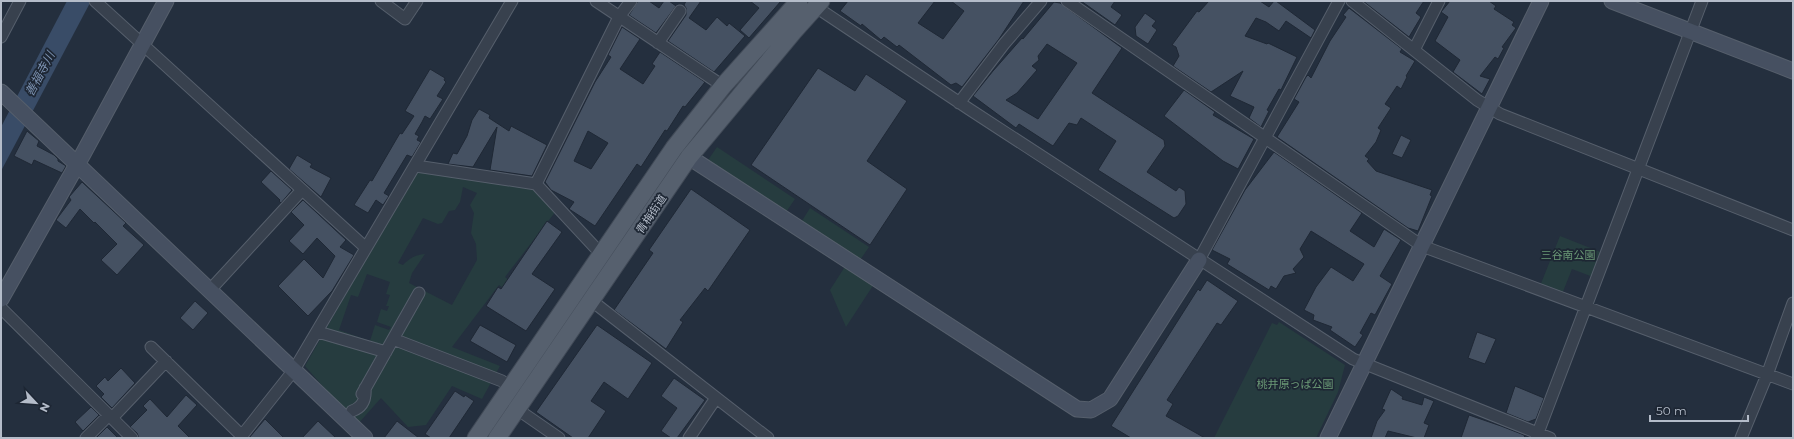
<svg xmlns="http://www.w3.org/2000/svg" width="1794" height="439" font-family="Montserrat,'Noto Sans JP',sans-serif">
<style>
.green{fill:#263c3f;fill-rule:evenodd}
.water{fill:#394c67}
.building{fill:#455162;stroke:#1f2835;fill-rule:evenodd}
.lines{fill:none;stroke-linecap:round;stroke-linejoin:round}
.street-casing{stroke:#565f6c;stroke-width:13}
.secondary-casing{stroke:#565f6c;stroke-width:17}
.primary-casing{stroke:#414a57;stroke-width:19}
.street{stroke:#38414e;stroke-width:11}
.secondary{stroke:#465061;stroke-width:15}
.primary{stroke:#56606e;stroke-width:17}
.labels{text-anchor:middle;stroke-width:3.5;stroke-linejoin:round;paint-order:stroke}
.street-label{font-size:11px;fill:#b4bcc9;stroke:#1d2633}
.park-label{font-size:11px;fill:#6b9a76;stroke:#1d2633}
.water-label{font-size:12px;font-style:italic;fill:#7c92b1;stroke:#1d2633}
</style>
<rect width="100%" height="100%" fill="#242f3e"/>
<!-- green -->
<path class="green" d="M717,147L795,199L784,215L706,163Z
M416,171L534,189L556,211L505,277L536,303L533,308L499,285L452,347L500,366L482,399L452,386L426,425L408,427L381,398L357,425L305,366ZM463,187L477,193L470,205L474,213L471,233L476,244L477,260L452,305L409,283L412,273L425,254C415,255 410,258 403,265L398,263L423,218L438,224L442,223L449,211L455,210L460,202ZM367,274L390,282L386,294L390,295L386,306H389L387,311L381,309L377,322L391,327L389,330L375,325L370,341L339,330L351,295L358,297Z
M810,208L869,247L858,263L800,224Z
M1560,236L1603,253L1593,277L1572,269L1562,294L1540,286Z
M846,265L874,284L846,327L830,290Z
M1279,322L1345,365L1338,392L1316,438H1214L1272,323L1277,325Z"/>
<!-- water -->
<path class="water" d="M67,1H91L1,171V127Z"/>
<!-- building -->
<path class="building" d="M638,1H649L659,8L664,1H669L676,6L656,33L629,15Z
M686,1H701L689,18L706,30L717,17L727,26L729,23L745,36L714,72L668,41L686,15V8L684,5Z
M750,1H781L749,38L740,30L759,8Z
M848,1H935L918,23L943,39L964,11L951,1H1024L999,39L962,87L956,83L951,85L899,45L897,47L884,37L881,40L862,24L861,26L840,11Z
M1081,1H1115L1111,7L1122,15L1115,25Z
M1209,1H1260L1269,7L1274,1H1276L1315,30L1311,38L1286,21L1279,31L1266,22L1256,18L1245,36L1267,44L1268,43L1297,57L1281,90L1279,89L1267,110L1269,111L1261,127L1249,118L1254,107L1230,96L1243,71L1211,92L1173,66L1179,56L1176,47L1172,45L1197,11L1199,12Z
M1363,1H1424L1416,13L1421,17L1409,37Z
M1450,1H1489L1496,6L1494,9L1514,22L1512,25L1516,28L1502,47L1504,48L1498,59L1495,57L1480,76L1490,79L1482,94L1453,72L1460,60L1435,41L1448,17L1441,12Z
M1054,2L1060,3L1122,48L1092,93L1164,140L1165,146L1147,172L1176,191L1179,187L1185,191L1186,204L1178,216L1174,218L1098,170L1116,141L1081,118L1077,125L1069,123L1053,146L1019,124L1016,128L973,96L993,71L1022,38L1023,39ZM1047,44L1077,63L1038,119L1006,100L1017,93L1037,70L1032,66L1039,60L1038,56Z
M1349,8L1402,49L1400,52L1415,61L1406,76L1407,77L1401,89L1397,86L1385,104L1391,108L1378,128L1381,130L1376,142L1365,156L1369,159L1367,161L1376,171L1432,190L1430,195L1432,196L1418,231L1408,228L1277,137L1299,102L1294,99L1306,77L1308,75L1311,78L1330,41L1346,17L1343,15Z
M1145,13L1156,21L1152,26L1157,30L1148,44L1136,36L1135,27Z
M622,27L640,39L620,69L643,84L655,66L652,64L660,52L705,82L685,107L683,106L667,131L665,130L641,167L637,164L595,226L569,209L574,202L551,190L545,182L595,82L611,57L608,55ZM588,131L608,143L591,169L574,161Z
M818,68L855,91L866,74L907,101L867,161L907,189L870,245L751,165Z
M430,69L445,78L444,80L446,82L437,96L443,99L430,119L425,116L422,122L415,134L419,136L417,140L421,142L412,157L407,155L384,193L389,196L383,205L376,200L368,213L354,205L370,180L372,181L400,133L402,134L414,116L405,111Z
M1184,90L1215,112L1213,115L1254,139L1238,169L1223,161L1164,116Z
M479,109L490,115L489,118L509,131L511,126L547,145L532,176L490,170L497,127L473,167L448,164L453,153L457,154L467,136L472,120Z
M27,131L39,141L37,146L54,155L58,159V161L66,166L62,173L34,160L32,165L14,156Z
M1401,135L1411,140L1402,158L1392,154Z
M1274,152L1362,213L1350,231L1374,247L1384,229L1401,240L1380,276L1392,284L1375,315L1371,313L1360,333L1363,335L1355,347L1330,330L1332,327L1313,320L1314,315L1304,310L1316,287L1331,267L1353,281L1364,264L1311,231L1300,249L1304,257L1293,269L1296,273L1284,276L1276,289L1271,286L1269,290L1227,264L1230,259L1212,250L1245,190Z
M297,155L312,164L310,167L331,178L321,197L289,169Z
M271,171L292,190L281,203L279,201L280,200L261,182Z
M82,182L126,223L123,226L144,245L117,275L101,260L117,244L95,222L94,223L80,209L66,228L56,220L71,200L69,197Z
M691,189L750,230L708,291L705,288L680,320L683,322L666,349L614,310L653,253L649,250Z
M303,200L346,240L340,247L354,255L332,291L308,316L278,286L304,259L323,278L335,256L317,238L303,254L289,241L304,225L291,212Z
M547,221L562,232L532,274L555,289L526,331L486,306L498,287L501,289Z
M1207,280L1238,301L1221,325L1217,323L1167,400L1173,404L1166,416L1205,438H1131L1111,426L1198,289L1200,291Z
M195,301L208,313L193,330L180,318Z
M480,325L516,345L507,362L470,341Z
M597,325L652,363L628,399L604,382L591,401L606,411L588,438H573L536,412Z
M1477,332L1496,339L1485,364L1468,358Z
M121,368L135,383L112,408L101,397L104,394L96,386L105,377L108,381Z
M674,378L705,400L677,438H671L661,431L677,408L661,396Z
M1515,386L1544,398L1536,419L1528,422L1506,413Z
M1391,389L1403,397L1402,399L1422,405L1424,397L1434,401L1424,423L1429,425L1424,438H1417L1388,431L1385,438H1371L1377,421L1385,410L1382,409Z
M455,391L464,397L465,395L474,401L449,438H431L425,434Z
M186,395L197,405L178,426L190,438H139L137,433L130,427L147,410L143,406L150,399L167,417Z
M91,407L99,415L83,431L75,422Z
M1469,415L1501,426L1524,435L1525,438H1461Z
M265,419L284,438H249Z
M318,421L336,438H302Z
M397,421L419,438H384Z
M107,427L118,438H96Z"/>
<g class="lines">
<!-- street casing -->
<g class="street-casing">
<path id="street" d="M95,1L366,248
M381,1L405,19L417,1
M596,1L723,86
M807,1L969,109L1353,359L1550,438
M1067,1L1422,246L1793,384
M1352,1L1477,100L1500,114L1793,230
M1,37L20,1
M658,43L680,11
M1414,50L1439,1
M959,103L1004,44L1041,1
M416,166L536,184L602,255
M536,184L619,17L631,1
M1199,260L1339,1
M210,290L302,190
M592,301L768,438
M1,308L132,438
M318,332L386,352
M393,339L502,381
M151,347L242,436
M362,394L419,293
M517,409L559,438
M352,411C363,407 366,399 365,388
M112,418L166,361
M86,438L109,415
M240,438L294,370L512,1
M689,438L716,398
M1536,438L1702,1
M1741,438L1767,375L1793,303"/>
</g>
<!-- secondary casing -->
<g class="secondary-casing">
<path id="secondary" d="M1612,1L1793,71
M1,92L365,438
M689,157L1077,409L1091,410L1110,399L1199,260
M1,299L83,154L166,1
M1328,438L1541,1"/>
</g>
<!-- primary casing -->
<g class="primary-casing">
<path id="primary" d="M476,438L674,148L723,86L799,1
M497,438L689,157L794,31L821,1"/>
</g>
<!-- street -->
<use href="#street" class="street"/>
<!-- secondary -->
<use href="#secondary" class="secondary"/>
<!-- primary -->
<use href="#primary" class="primary"/>
</g>
<g class="labels">
<!-- street labels -->
<g class="street-label">
<text transform="translate(651 214) rotate(-56)" y="4">青梅街道</text>
</g>
<!-- park labels -->
<g class="park-label">
<text x="1568" y="259">三谷南公園</text>
<text x="1295" y="388">桃井原っぱ公園</text>
</g>
<!-- water labels -->
<g class="water-label">
<text transform="translate(40 74) rotate(-62)" y="4">善福寺川</text>
</g>
</g>
<!-- border -->
<rect width="1794" height="439" fill="none" stroke="#b4bcc9" stroke-width="4"/>
<!-- north arrow -->
<g transform="translate(36 403) rotate(116)" stroke="#1d2633" stroke-width="3" paint-order="stroke">
<path d="M0-3L7 15L0 10L-7 15Z" fill="#b4bcc9"/>
<text y="-6" font-size="11" font-weight="bold" text-anchor="middle" fill="#b4bcc9">N</text>
</g>
<!-- scale -->
<path d="M1650 415v6h98v-6" fill="none" stroke="#b4bcc9" stroke-width="2"/>
<text x="1656" y="415" font-size="12" fill="#b4bcc9" stroke="#1d2633" stroke-width="3" paint-order="stroke">50 m</text>
</svg>
